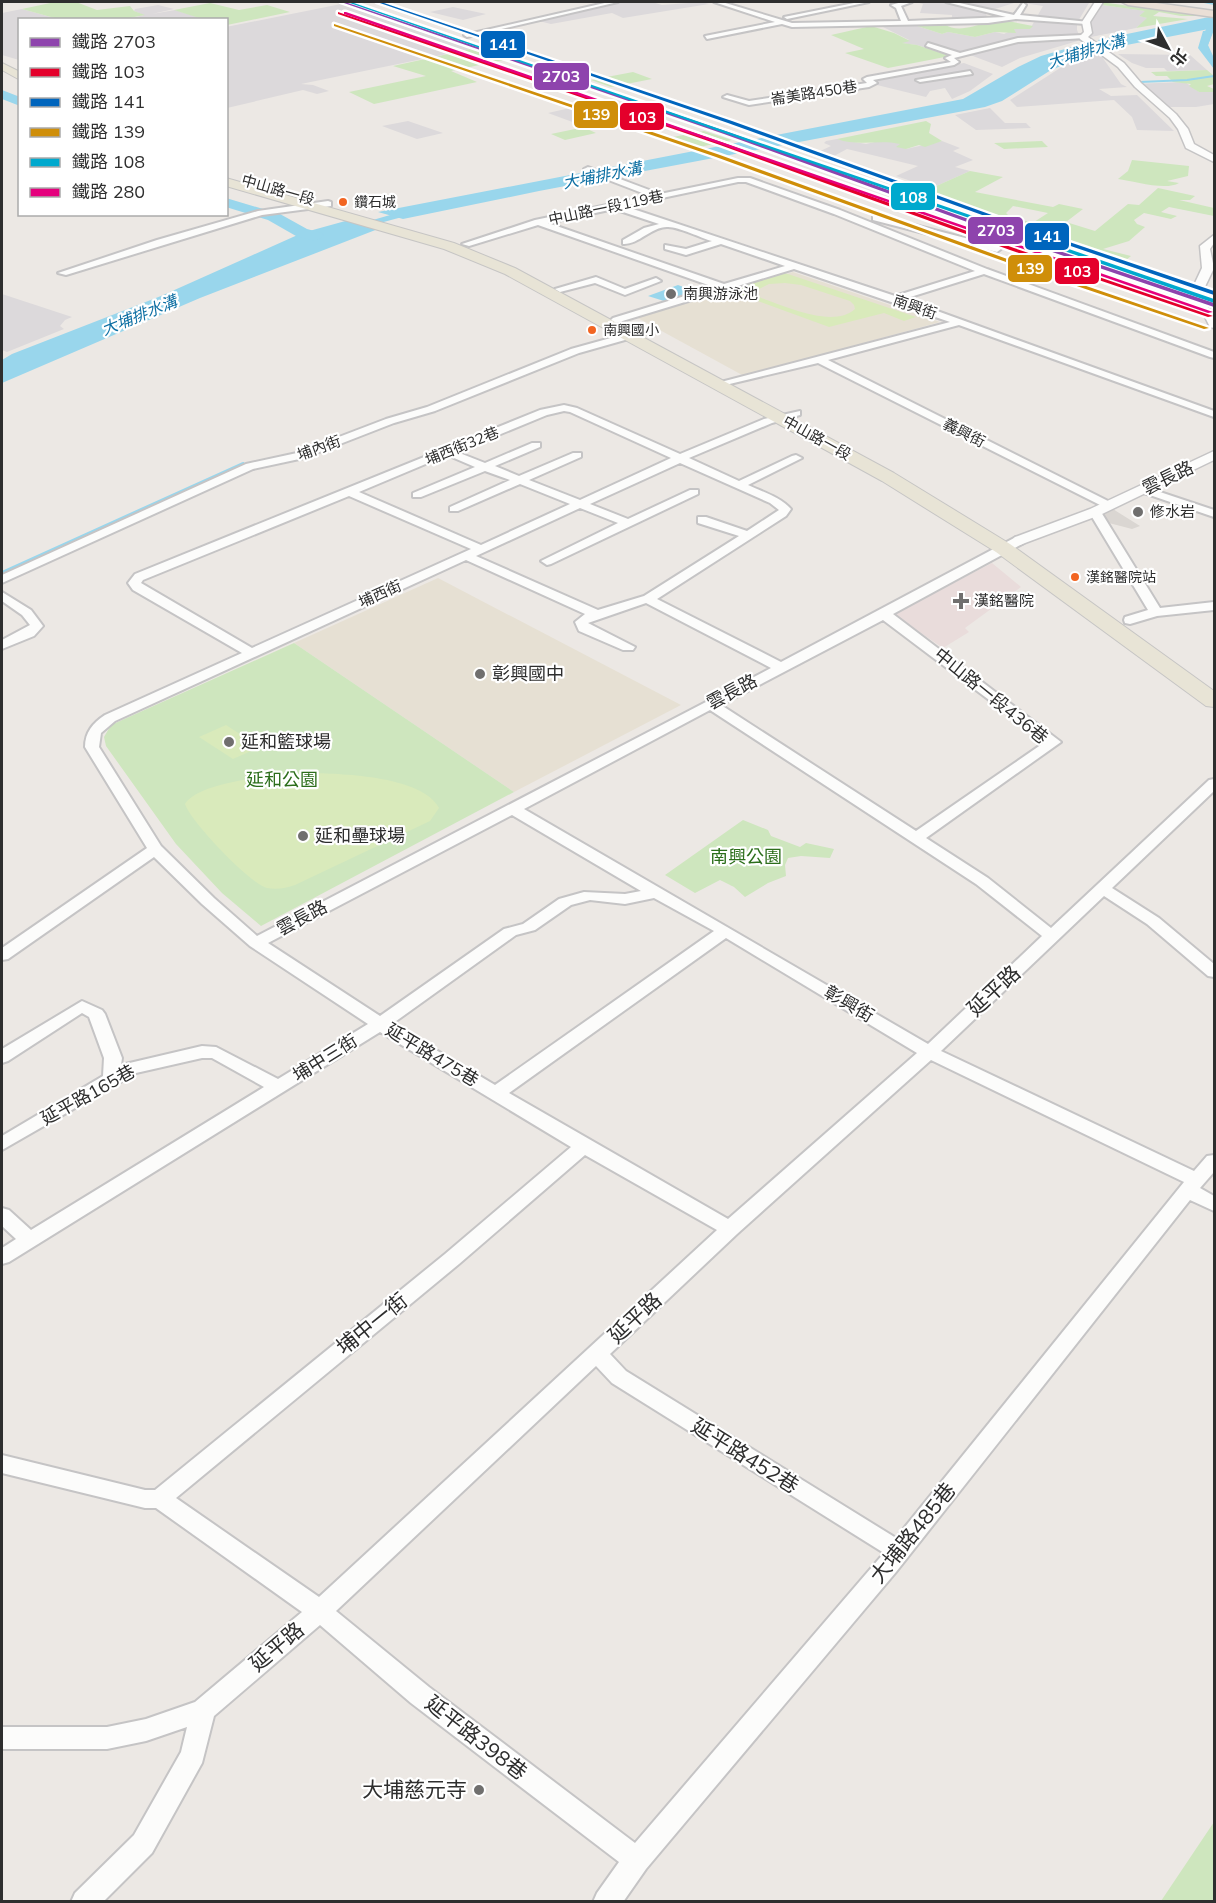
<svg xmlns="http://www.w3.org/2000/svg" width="1216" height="1903" font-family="Mulish,'Noto Sans TC',sans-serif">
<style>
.industrial{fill:#dcd9db}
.education{fill:#e6e0d3}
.medical{fill:#e9dcdb}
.green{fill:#cee6be;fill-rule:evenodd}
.pitch{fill:#d9eabb;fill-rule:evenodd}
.plaza{fill:#dad6d2}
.water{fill:#99d6ec}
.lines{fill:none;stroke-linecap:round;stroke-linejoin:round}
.stream-far1{stroke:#99d6ec;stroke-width:2}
.stream{stroke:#99d6ec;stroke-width:4}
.canal{fill:#99d6ec;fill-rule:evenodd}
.river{fill:#99d6ec;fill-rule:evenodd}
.minor-casing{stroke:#c5c4c5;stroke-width:4}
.tertiary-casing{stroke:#c5c4c5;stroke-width:3}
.primary-casing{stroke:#c6c5c4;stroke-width:2}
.motorway-casing{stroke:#c6c5c4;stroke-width:3}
.minor{fill:#fcfcfb;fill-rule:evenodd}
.tertiary{fill:#fcfcfb;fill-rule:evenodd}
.primary{fill:#e8e4d6;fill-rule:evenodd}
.motorway{fill:#eadfd6;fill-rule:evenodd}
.rail-1-casing{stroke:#fff;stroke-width:5}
.rail-2-casing{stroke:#fff;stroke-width:5}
.rail-3-casing{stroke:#fff;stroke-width:5}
.rail-4-casing{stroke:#fff;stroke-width:5}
.rail-5-casing{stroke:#fff;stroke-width:5}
.rail-6-casing{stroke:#fff;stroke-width:5}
.rail-1{fill:#8e44ad;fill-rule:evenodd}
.rail-2{fill:#e4002b;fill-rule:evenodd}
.rail-3{fill:#0065bd;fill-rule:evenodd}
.rail-4{fill:#cf8e09;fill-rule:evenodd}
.rail-5{fill:#00a9ce;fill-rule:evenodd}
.rail-6{fill:#e5007d;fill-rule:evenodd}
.bus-dot{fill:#f26522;stroke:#fff;stroke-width:2}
.poi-dot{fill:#706f6e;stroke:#fff;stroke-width:2}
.labels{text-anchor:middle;stroke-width:4.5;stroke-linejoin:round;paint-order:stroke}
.far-bus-label{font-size:14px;fill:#2e2e2e;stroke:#fff;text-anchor:start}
.far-street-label{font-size:15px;fill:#2e2e2e;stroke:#fff}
.far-poi-label{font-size:15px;fill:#2e2e2e;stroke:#fff;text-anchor:start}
.far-water-label{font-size:16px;font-style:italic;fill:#0d6fa3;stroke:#fff}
.street-label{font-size:18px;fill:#2e2e2e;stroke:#fff}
.poi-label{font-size:18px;fill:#2e2e2e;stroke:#fff;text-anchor:start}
.park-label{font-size:18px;fill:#2c6e1b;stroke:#fff}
.near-street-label{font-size:21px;fill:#2e2e2e;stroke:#fff}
.near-poi-label{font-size:21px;fill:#2e2e2e;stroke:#fff;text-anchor:end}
.line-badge{stroke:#fff;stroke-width:2}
.badge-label{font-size:16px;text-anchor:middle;font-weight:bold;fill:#fff}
</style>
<rect width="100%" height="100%" fill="#ece8e4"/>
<!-- industrial -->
<path class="industrial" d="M615,2H652L662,5L701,2L709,4L623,18L612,13L551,24L535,20Z
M916,2H1081L1089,3L1077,23V30L1081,40L1020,58L1002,67L965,53L950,56L917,45L900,43L909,40L879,25L908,23L942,34L948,32L975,37L995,32L1004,34L1014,29H1030L1043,6L1017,2L992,10L986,14L987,17L952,18V15L920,13L923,4Z
M341,4L471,49L301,84L313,85L329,91L317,94L303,90L227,108L226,27Z
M1095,4L1146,11L1139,16L1148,18L1136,28L1091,37L1088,30V22Z
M158,5L174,9L152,14L175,10L201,18L124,20L144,15L134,11L135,9Z
M453,7L486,14L463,20L430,12Z
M22,9L58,19L20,20L19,60L2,55V13Z
M1094,54H1100L1121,84L1127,87L1099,89L1111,96L1137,95L1174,131L1137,130L1132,117L1114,100L1017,107L1010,100L1068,63Z
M1118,54L1190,55L1207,70L1167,71L1164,68H1146L1132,63Z
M964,63L993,74L970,91L952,99L945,88L930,91L926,97L877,85L878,83L872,80Z
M1185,82L1199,92L1210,90L1214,92V104L1196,107H1161L1132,84Z
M570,108L608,122L586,127L548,113Z
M990,108L1005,123H1026L1031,128L976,130L955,115Z
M408,121L443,133L417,139L382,126Z
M837,139L866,144L879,141H888L902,144L906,149L942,141L960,148L953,151L973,160L955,167L970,171L916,195L896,188L911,181L896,176L918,166L847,149L834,156L816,153L831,146L824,143L826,141Z
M2,294L72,317L65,320L60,326L64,329L7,352L2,350Z"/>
<!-- education -->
<path class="education" d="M793,272L940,322L744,376L636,317Z
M438,578L681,705L514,792L294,643Z"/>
<!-- medical -->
<path class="medical" d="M992,563L1021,587L965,628L969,632L943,648L893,614Z"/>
<!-- green -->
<path class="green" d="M55,2H76L97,10L130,6L134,11L145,15L124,19H58L22,9Z
M1096,2H1101L1202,16H1181L1159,12L1153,16L1188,19L1136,28L1147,18L1139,16L1145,11L1095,4Z
M210,3L239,10L267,5L290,12L227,25L226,20L195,19L199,18L174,10Z
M987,17L1033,26L1030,29H1014L1016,33L995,32L975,37L948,32L942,34L908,23H961L944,24C957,33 973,26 986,23L968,22L970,18Z
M871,26L894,33L910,41L902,43L917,45L950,56L888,68L845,53L864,49L831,35Z
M471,49L503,60L451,71L477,82L374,104L349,92L426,76L393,66Z
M1207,70L1214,76V84L1207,86L1214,89V92H1199L1189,86L1191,84L1173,82L1167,76H1156L1151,72Z
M633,72L652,79L611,87L591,80Z
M652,113L655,114L585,128L596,133L565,140L551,134Z
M926,121L931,124L929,133L942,141L925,147L919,145L906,149L896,147L900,144C879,139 859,147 837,139Z
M704,131L732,140L695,148L668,138Z
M1042,141L1048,147L1004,149L994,143Z
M1132,160L1189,166L1188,176L1167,181L1179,183C1166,191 1133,181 1118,179L1128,171Z
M970,171L1003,177L975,192L1053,207L1059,204L1083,209L1066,222L1095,231L1128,204L1139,205L1158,188L1195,196L1190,200H1179L1214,208V216L1169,207L1161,212L1177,216L1171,219L1144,213L1134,220L1137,224L1145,227L1129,241L1103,249L1131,256L1126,260L1135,264L1133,265L1163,274L1167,279L1160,281L916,195ZM1013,206L1048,213L1034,222L1003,218L1008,215L1006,213Z
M294,643L514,792L261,926L222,893L176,844L106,746L104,737L111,725Z
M743,820L768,830L771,836L800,847L806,843L834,849L830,858L801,856L788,858L785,865L786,876L768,883L745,897L734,887L720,880L695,893L665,875Z
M1214,1822V1901H1161Z"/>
<!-- pitch -->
<path class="pitch" d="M785,273L916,317L904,321L884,313L829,327L728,290ZM785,283L801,285L850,301L854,305L855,309C833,329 785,306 761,298L757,294V290L769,284Z
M226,725L260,747L233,759L199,737Z
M312,773C344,774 422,776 439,808L430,821L295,885C286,888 277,890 267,888C249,883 191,822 185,804C199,780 285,774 312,773Z"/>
<!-- plaza -->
<path class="plaza" d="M1110,506L1116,511L1140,526L1132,529L1109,523L1099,514Z"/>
<!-- water -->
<path class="water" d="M1214,16V28L1106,49L1098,40Z
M1214,30L1208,45L1214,58V69L1198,48L1203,31Z
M1089,42L1098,51L1051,70L1002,101L985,107L539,191L403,219L378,212L963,99L1018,67L1041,56Z
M349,220L378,229L200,298L2,383V360L12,354L161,296L302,233Z
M678,285L694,291L664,301L648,296Z"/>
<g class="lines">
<!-- stream-far1 -->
<path class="stream-far1" d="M1140,82L1187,80L1214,76"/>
<!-- stream -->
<path class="stream" d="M2,573L243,464"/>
<!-- canal -->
<path class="canal" d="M1199,2H1214V5Z
M1214,21V28L1207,48L1214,59V66L1199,48L1206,29Z
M414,208L419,211L417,213L354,230L349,227Z"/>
<!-- river -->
<path class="river" d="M2,90L20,97V106L2,99Z
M226,198L280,214L307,229L322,233L324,236L316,241L296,236L268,220L226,207Z"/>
<!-- minor casing -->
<g class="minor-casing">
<path id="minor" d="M609,2H618L467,37L464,35Z
M714,2H722L792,23L901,21L896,8L891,5L902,2H912L901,6L908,21L1006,17L946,2H955L1014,15L1023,3L1026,5L1020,15L1089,22L1086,24L1016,19L988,23L792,27L782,24L707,39L705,36L775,22Z
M859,2H869L787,19L784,17Z
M1083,35L1085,38L1018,42L954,58L959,62L954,65L873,80L877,83L869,87L749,105L723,97L727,95L749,101L867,83L863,79L867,77L951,62L945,58L952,55L926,46L928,43L960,53L1018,38Z
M970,71L972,74L920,82L916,80Z
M588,167L660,194L738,178H750L840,210L987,269L1214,352V358L1210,357L984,274L904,299L1214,411V417L959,325L828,360L1112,503L1114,505L1108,509L818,363L717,387V383L950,322L794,269L616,323L611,320L613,318L714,287L538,225L469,246L462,244L535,220L650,196L585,171L584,169ZM738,182H746L834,214L975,271L895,296L624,206ZM614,209L659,224L644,228L623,240V244C638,245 651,227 667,227C677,226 701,238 712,241L686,249L665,245V249L686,255L721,244L785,266L724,284L548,223Z
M328,201L331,202V206L262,215L66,275L58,273L157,240L258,211Z
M876,215L1000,247L1001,249L997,252L873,220V216Z
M596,277L625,289L656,278L661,281L625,295L595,283L560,292L555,289Z
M643,329L648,332L646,334L579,353L435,411L394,423L304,458L253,469L2,583V575L246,464L297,453L386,419L427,407L571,349Z
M564,405L577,408L680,454L764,419L800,411V415L772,423L689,458L739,481L792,456L796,455L802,458L748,485C763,492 780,497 791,509L786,516L657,599L781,662L1016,537H1024V543L893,614L1061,742L926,838L988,878L1051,928L1209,780L1214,779V791L1112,888L1159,918L1214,964V977L1208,976L1147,924L1104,896L941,1051L1194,1171L1207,1156L1214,1155V1172L1200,1188L1214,1196V1211L1190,1200L896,1572L646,1869L623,1902H593L597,1893L619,1862L411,1703L320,1625L214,1716L202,1763L152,1853L103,1902H71L75,1893L134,1835L181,1752L187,1727L146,1741L107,1749H2V1727H107L146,1719L195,1702L302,1612L156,1508H145L2,1473V1455L145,1490H155L445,1254L571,1147L380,1032L9,1262L2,1264V1248L16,1239L2,1226V1208L9,1210L31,1230L264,1087L212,1058H202L136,1073L2,1150V1136L103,1076L104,1058L89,1017L82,1013L8,1061L2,1063V1049L82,1001L102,1010L105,1014L122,1058L121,1065L202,1046L216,1047L278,1079L368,1024L250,946L202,904L154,857L8,959L2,960V948L147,848L85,747C85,732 93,723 105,715L242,653L133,590L128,583L135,574L540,410ZM564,411L570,412L671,458L580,500L529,480L581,457V453H573L519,476L495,466L540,447V443H532L485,463L457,452L547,415ZM447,455L475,467L413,493V497H421L485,471L510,480L450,507V511H458L520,484L570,504L481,545L359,492ZM680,463L770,503L779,510L747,531L706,517H698V523L739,536L644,596L598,610L476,556L580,508L618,523L541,561L547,565L551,564L698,494V490H690L628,519L590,504ZM349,496L471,549L252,648L141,583L143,580ZM466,560L585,614L575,622L579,631L623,650H633L635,647L588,623L646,603L771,668L257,936L214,898L161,846L99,747L101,733L115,721ZM883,620L1045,742L916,831L721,705ZM710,710L976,884L1042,936L928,1044L524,809ZM512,815L641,891L625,894L584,892L559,899L523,924L504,929L380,1016L268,943ZM654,898L714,931L495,1085L392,1024L516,935L535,930L571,905L590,900L625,904ZM726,938L917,1053L728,1219L509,1093ZM931,1060L1184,1182L896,1538L626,1371L610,1354L737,1234ZM585,1155L717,1230L319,1597L176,1498L459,1264ZM596,1366L612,1383L884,1553L635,1843L429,1687L336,1611Z
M1145,487L1214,510V517L1141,492L1139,490Z
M1095,508L1101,512L1160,608L1214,602V610L1157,616L1130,624L1125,623L1124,620L1125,617L1148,610L1089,512Z
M2,592L31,610L43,626L34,636L2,649V640L30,625L22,615L2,601Z"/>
</g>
<!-- tertiary casing -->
<g class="tertiary-casing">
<path id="tertiary" d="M1095,2H1103L1090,22L1092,33L1088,37L1124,63L1141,83L1176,114L1188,129L1194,144L1214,155V162L1186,148L1178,129L1170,118L1135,87L1118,67L1080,39L1079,37L1084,32L1082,22Z
M1214,235V243L1210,249L1214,268L1199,299L1214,313V328L1210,327L1205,317L1187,300L1202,268L1200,246Z
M1214,451V460L1100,515L1025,543L1020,545L1012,540L1015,537L1090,509Z"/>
</g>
<!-- primary casing -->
<g class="primary-casing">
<path id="primary" d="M2,63L20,72V80L2,70Z
M226,178L454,243L515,268L894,473L1010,544L1214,691V707L1206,706L996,552L882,481L505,274L444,249L226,186Z"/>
</g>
<!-- motorway casing -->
<g class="motorway-casing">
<path id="motorway" d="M1122,2H1149L1214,11V17L1128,5Z"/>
</g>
<!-- minor -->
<use href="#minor" class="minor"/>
<!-- tertiary -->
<use href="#tertiary" class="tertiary"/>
<!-- primary -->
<use href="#primary" class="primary"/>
<!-- motorway -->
<use href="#motorway" class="motorway"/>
<!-- rail-1 casing -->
<g class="rail-1-casing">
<path id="rail-1" d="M341,2H345L728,132L1018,237L1214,303V307L1014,239L724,134Z"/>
</g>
<!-- rail-2 casing -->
<g class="rail-2-casing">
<path id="rail-2" d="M338,12L724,143L1014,248L1213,316L1208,317L1010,250L720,145L338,14Z"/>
</g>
<!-- rail-3 casing -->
<g class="rail-3-casing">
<path id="rail-3" d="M377,2H381L732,121L1022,226L1214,291V295L1018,228L728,123Z"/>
</g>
<!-- rail-4 casing -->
<g class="rail-4-casing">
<path id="rail-4" d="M334,24L720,155L1010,260L1209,328L1204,329L1006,262L716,157L334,26Z"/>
</g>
<!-- rail-5 casing -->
<g class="rail-5-casing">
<path id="rail-5" d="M347,2H351L1214,299V303Z"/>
</g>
<!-- rail-6 casing -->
<g class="rail-6-casing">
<path id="rail-6" d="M344,12H346L1213,312L1208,313L344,14Z"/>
</g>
<!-- rail-1 -->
<use href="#rail-1" class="rail-1"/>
<!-- rail-2 -->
<use href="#rail-2" class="rail-2"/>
<!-- rail-3 -->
<use href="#rail-3" class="rail-3"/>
<!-- rail-4 -->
<use href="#rail-4" class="rail-4"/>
<!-- rail-5 -->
<use href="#rail-5" class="rail-5"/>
<!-- rail-6 -->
<use href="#rail-6" class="rail-6"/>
</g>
<!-- markers -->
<g class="bus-dot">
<circle cx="343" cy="202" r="5"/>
<circle cx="592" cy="330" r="5"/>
<circle cx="1075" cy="577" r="5"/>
</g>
<g class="poi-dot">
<circle cx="671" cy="294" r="6"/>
<circle cx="1138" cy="512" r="6"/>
<path d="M958 592h6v6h6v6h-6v6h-6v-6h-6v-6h6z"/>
<circle cx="480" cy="674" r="6"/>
<circle cx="229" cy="742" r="6"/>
<circle cx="303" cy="836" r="6"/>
<circle cx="479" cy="1790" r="6"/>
</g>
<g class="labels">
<!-- far-bus labels -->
<g class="far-bus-label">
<text x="354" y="207">鑽石城</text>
<text x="603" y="335">南興國小</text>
<text x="1086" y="582">漢銘醫院站</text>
</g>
<!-- far-street labels -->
<g class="far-street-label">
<text transform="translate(814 93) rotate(-9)" y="5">崙美路450巷</text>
<text transform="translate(278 190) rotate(16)" y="5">中山路一段</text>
<text transform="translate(606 208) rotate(-12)" y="5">中山路一段119巷</text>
<text transform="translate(915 307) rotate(19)" y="5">南興街</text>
<text transform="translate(964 433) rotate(27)" y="5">義興街</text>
<text transform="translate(817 438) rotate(29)" y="5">中山路一段</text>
<text transform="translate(462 446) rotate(-22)" y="5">埔西街32巷</text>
<text transform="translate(319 448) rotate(-20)" y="5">埔內街</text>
<text transform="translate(380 594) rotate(-24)" y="5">埔西街</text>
</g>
<!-- far-poi labels -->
<g class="far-poi-label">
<text x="683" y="299">南興游泳池</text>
<text x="1150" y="517">修水岩</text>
<text x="974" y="606">漢銘醫院</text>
</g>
<!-- far-water labels -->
<g class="far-water-label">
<text transform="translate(1086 51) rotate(-17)" y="6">大埔排水溝</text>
<text transform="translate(602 175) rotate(-11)" y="6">大埔排水溝</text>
<text transform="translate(139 315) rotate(-22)" y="6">大埔排水溝</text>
</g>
<!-- street labels -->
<g class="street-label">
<text transform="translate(1168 478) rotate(-26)" y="6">雲長路</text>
<text transform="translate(732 692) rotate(-28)" y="6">雲長路</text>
<text transform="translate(991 696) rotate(39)" y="6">中山路一段436巷</text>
<text transform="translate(302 918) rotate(-28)" y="6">雲長路</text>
<text transform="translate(849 1004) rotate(30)" y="6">彰興街</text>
<text transform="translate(432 1055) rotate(31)" y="6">延平路475巷</text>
<text transform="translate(325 1058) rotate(-32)" y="6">埔中三街</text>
<text transform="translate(88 1095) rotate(-29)" y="6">延平路165巷</text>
</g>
<!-- poi labels -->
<g class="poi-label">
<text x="492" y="680">彰興國中</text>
<text x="241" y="748">延和籃球場</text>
<text x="315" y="842">延和壘球場</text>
</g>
<!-- park labels -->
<g class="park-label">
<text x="282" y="786">延和公園</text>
<text x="746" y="863">南興公園</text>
</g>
<!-- near-street labels -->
<g class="near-street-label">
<text transform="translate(994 991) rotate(-43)" y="7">延平路</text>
<text transform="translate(635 1318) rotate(-43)" y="7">延平路</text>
<text transform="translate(372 1324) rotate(-39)" y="7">埔中一街</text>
<text transform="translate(745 1456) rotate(32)" y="7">延平路452巷</text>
<text transform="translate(913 1533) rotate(-51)" y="7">大埔路485巷</text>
<text transform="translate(277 1647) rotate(-40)" y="7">延平路</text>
<text transform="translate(476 1738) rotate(38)" y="7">延平路398巷</text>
</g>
<!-- near-poi labels -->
<g class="near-poi-label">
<text x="467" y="1797">大埔慈元寺</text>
</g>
</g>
<g class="line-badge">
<rect x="480" y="30" width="46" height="29" rx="6" fill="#0065bd"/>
<rect x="533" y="62" width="57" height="29" rx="6" fill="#8e44ad"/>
<rect x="573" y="100" width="46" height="29" rx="6" fill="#cf8e09"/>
<rect x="619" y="102" width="46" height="29" rx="6" fill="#e4002b"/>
<rect x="890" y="182" width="46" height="29" rx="6" fill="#00a9ce"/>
<rect x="967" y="216" width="57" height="29" rx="6" fill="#8e44ad"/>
<rect x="1024" y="222" width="46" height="29" rx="6" fill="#0065bd"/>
<rect x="1007" y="254" width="46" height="29" rx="6" fill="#cf8e09"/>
<rect x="1054" y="257" width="46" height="28" rx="6" fill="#e4002b"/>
</g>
<g class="badge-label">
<text x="503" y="50">141</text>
<text x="561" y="82">2703</text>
<text x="596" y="120">139</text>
<text x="642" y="123">103</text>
<text x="913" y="203">108</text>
<text x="996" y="236">2703</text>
<text x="1047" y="242">141</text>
<text x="1030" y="274">139</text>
<text x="1077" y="277">103</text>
</g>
<!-- border -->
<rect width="1216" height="1903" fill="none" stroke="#2e2e2e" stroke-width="6"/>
<!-- legend -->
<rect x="18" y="18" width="210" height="198" fill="#ffffff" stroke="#ababab" stroke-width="1.5"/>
<rect x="30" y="38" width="30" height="9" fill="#8e44ad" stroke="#ababab" stroke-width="1.5"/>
<text x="72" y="48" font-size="18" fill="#2e2e2e">鐵路 2703</text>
<rect x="30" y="68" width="30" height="9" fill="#e4002b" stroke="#ababab" stroke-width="1.5"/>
<text x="72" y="78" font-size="18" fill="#2e2e2e">鐵路 103</text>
<rect x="30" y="98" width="30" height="9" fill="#0065bd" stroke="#ababab" stroke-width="1.5"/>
<text x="72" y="108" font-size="18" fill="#2e2e2e">鐵路 141</text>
<rect x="30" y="128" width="30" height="9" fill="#cf8e09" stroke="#ababab" stroke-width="1.5"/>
<text x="72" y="138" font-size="18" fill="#2e2e2e">鐵路 139</text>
<rect x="30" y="158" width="30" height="9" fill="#00a9ce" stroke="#ababab" stroke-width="1.5"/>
<text x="72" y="168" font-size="18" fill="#2e2e2e">鐵路 108</text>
<rect x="30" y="188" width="30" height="9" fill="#e5007d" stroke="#ababab" stroke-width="1.5"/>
<text x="72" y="198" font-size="18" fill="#2e2e2e">鐵路 280</text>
<!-- north arrow -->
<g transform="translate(1168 48) rotate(131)" stroke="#ffffff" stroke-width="4.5" paint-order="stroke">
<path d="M0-4.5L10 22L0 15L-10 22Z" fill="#2e2e2e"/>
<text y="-9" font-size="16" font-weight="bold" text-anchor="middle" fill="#2e2e2e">北</text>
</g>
</svg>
